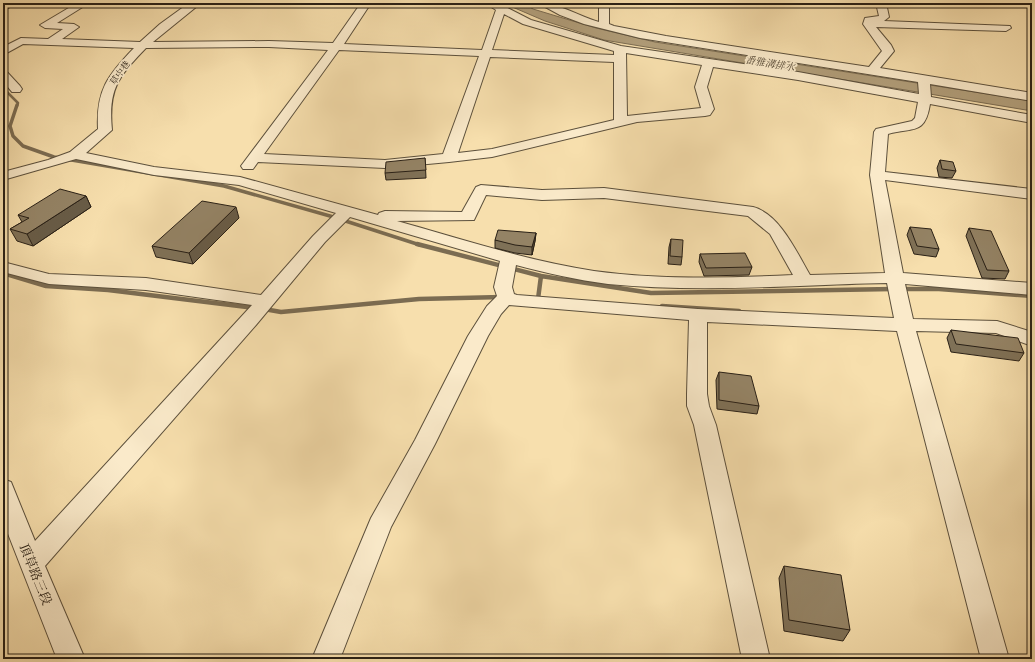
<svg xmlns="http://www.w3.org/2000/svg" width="1035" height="662" font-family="'IM FELL Great Primer','Noto Serif TC',serif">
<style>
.water{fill:#b19e7a;stroke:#7b6c52}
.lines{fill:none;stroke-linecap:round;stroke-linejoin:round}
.stream-far2{stroke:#7b6c52;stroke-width:2.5}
.stream-far1{stroke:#7b6c52;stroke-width:3.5}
.stream{stroke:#7b6c52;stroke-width:4.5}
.minor-casing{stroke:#5c503c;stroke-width:2}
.minor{fill:#faeaca;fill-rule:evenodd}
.wall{fill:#7f7157;stroke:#292016}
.shaded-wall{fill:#685c47;stroke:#292016}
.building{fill:#948365;stroke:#292016}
.labels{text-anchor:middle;stroke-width:3.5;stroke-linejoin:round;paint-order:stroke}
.far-street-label{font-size:9px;fill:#292016;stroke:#faeaca}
.far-water-label{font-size:10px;font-style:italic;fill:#594c39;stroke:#faeaca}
.near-street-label{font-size:13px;fill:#292016;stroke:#faeaca}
</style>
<rect width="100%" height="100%" fill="#f7dfad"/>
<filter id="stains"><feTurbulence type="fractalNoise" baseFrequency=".005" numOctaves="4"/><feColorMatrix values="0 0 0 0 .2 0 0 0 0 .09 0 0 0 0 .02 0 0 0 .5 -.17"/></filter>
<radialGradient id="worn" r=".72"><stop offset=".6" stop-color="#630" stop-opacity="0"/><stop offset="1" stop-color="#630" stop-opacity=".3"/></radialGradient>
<!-- water -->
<path class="water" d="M503,3H523L533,9L596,28L655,42L1032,101V111L604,40L545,21Z"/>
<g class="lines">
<!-- stream-far2 -->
<path class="stream-far2" d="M3,88L18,103L17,106"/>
<!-- stream-far1 -->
<path class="stream-far1" d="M17,105L10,126L13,136L23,146L54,157L224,186L330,216L420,245"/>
<!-- stream -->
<path class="stream" d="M417,244L541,276L651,293L893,289
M3,273L46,286L108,290L255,308
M541,276L538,299H541
M900,289H939L1032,296
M662,306L739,311
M264,309L281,312L419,299L502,297"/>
<!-- minor casing -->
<g class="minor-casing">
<path id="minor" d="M5,3H17L3,11V4Z
M77,3H89L57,23L74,24L79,27L62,39L140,42L160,24L189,3H201L153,42L269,41L333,43L361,3H371L344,44L482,50L496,10L485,3H498L531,20L621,46L798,72L919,94L918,82L640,38L584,24L560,15L538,3C559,3 578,16 599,22V3H609V24L614,26L666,36L869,67L882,51L863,24L865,18L879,16L876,3H886L889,17L884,21L1010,26L1011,28L1006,31L876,27L891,45L894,51L880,68L1032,93V101L930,84L931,97L1032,115V123L930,104C925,135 914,127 888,134L885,172L1032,189V199L885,180L903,273L1032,283V295L905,284L913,319L997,321L1032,332V346L996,333L916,331L1009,659H981L897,331L707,322V394L709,406L716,425L770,659H742L694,425L687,406V394L689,320L509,305L501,314L488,336L435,444L391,527L340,659H312L371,518L415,440L468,336L487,306L497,296L494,287L500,261L350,217L325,242L256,325L45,566L85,659H57L3,521V479L11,482L35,541L252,305L146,290L49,284L3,272V262L49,274L146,278L261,295L313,236L336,213L239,185L154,175L76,159L3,180V172L48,160L70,152L98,129C96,90 108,75 134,48L23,44L3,55V47L21,38L48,39L63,29L45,28L40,25ZM504,14L523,24L614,51V55L492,50ZM269,47L328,50L241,166L243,169H253L258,162L385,168L449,162L492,157L637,122L705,116L710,115L714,109L707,87L713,67L798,80L918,102L915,118L912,121L876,129L874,132L870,175L885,273L810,275C797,253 780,214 753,207L604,188L542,190L481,185L476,187L462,212L385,211L379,213L378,215L240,177L154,167L86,153L112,130C108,89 118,77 146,48ZM339,50L479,56L443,154L385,160L264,154ZM626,53L702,65L695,87L701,108L627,116ZM490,57L614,62V120L492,149L458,153ZM486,195L542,200L604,198L748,216L770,234L793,275C727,278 660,280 594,271C527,261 462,239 397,221L474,220ZM516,265C546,273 577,280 608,284C701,293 794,285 887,283L894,318L698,309L517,295L514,294L512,287Z
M3,70L7,72L20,86L22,89L20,92H12L3,81Z"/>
</g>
<!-- minor -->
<use href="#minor" class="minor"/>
</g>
<!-- wall -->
<path class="wall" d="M615,3H719L718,5L615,4Z
M425,158L426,178L386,180L385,173Z
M940,160L956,171L952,178L939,177L937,168Z
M86,196L91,207L33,246L17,241L10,229L22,222L18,215Z
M239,218L193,264L156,257L152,246Z
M910,227L939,249L936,257L914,254L907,235Z
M969,228L1009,271L1005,279L982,278L966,236Z
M536,233L535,241L532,255L515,253L495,248V240Z
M671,239L682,257L681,265L668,264L669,247Z
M1032,240V251L1029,246Z
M700,254L752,267L749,275L704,276L699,262Z
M951,330L1024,353L1019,361L951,352L947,338Z
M719,372L759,406L757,414L717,409L716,380Z
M784,566L850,630L843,641L784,631L779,578Z"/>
<!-- shaded-wall -->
<path class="shaded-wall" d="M86,196L91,207L33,246L27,234Z
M236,207L239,218L193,264L189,253Z
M536,233L535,241L532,255V247Z"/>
<!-- building -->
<path class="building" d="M425,158L426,170L385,173L386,162Z
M940,160L953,162L956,171L942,169Z
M60,189L86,196L27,234L10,229L29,218L18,215Z
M202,201L236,207L189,253L152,246Z
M910,227L931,229L939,249L917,246Z
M969,228L991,231L1009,271L987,270Z
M498,230L536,233L532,247L515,245L495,240Z
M671,239L683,240L682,257L670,256Z
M745,253L752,267L706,268L700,254Z
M951,330L1018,338L1024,353L956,344Z
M719,372L751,376L759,406L719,400Z
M784,566L841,575L850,630L789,620Z"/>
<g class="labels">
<!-- far-street labels -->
<g class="far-street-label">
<text transform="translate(120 73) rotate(-54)" y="3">草中巷</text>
</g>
<!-- far-water labels -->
<g class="far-water-label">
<text transform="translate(770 63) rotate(9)" y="4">番雅溝排水</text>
</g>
<!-- near-street labels -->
<g class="near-street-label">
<text transform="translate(36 574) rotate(68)" y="5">頂草路三段</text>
</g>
</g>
<!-- margin -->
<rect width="1035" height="662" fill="none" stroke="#f7dfad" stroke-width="16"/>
<rect x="4" y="4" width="1027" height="654" fill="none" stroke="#292016" stroke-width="2"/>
<rect x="8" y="8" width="1019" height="646" fill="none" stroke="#292016"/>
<rect width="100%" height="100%" filter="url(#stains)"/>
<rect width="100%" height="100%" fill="url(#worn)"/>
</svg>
